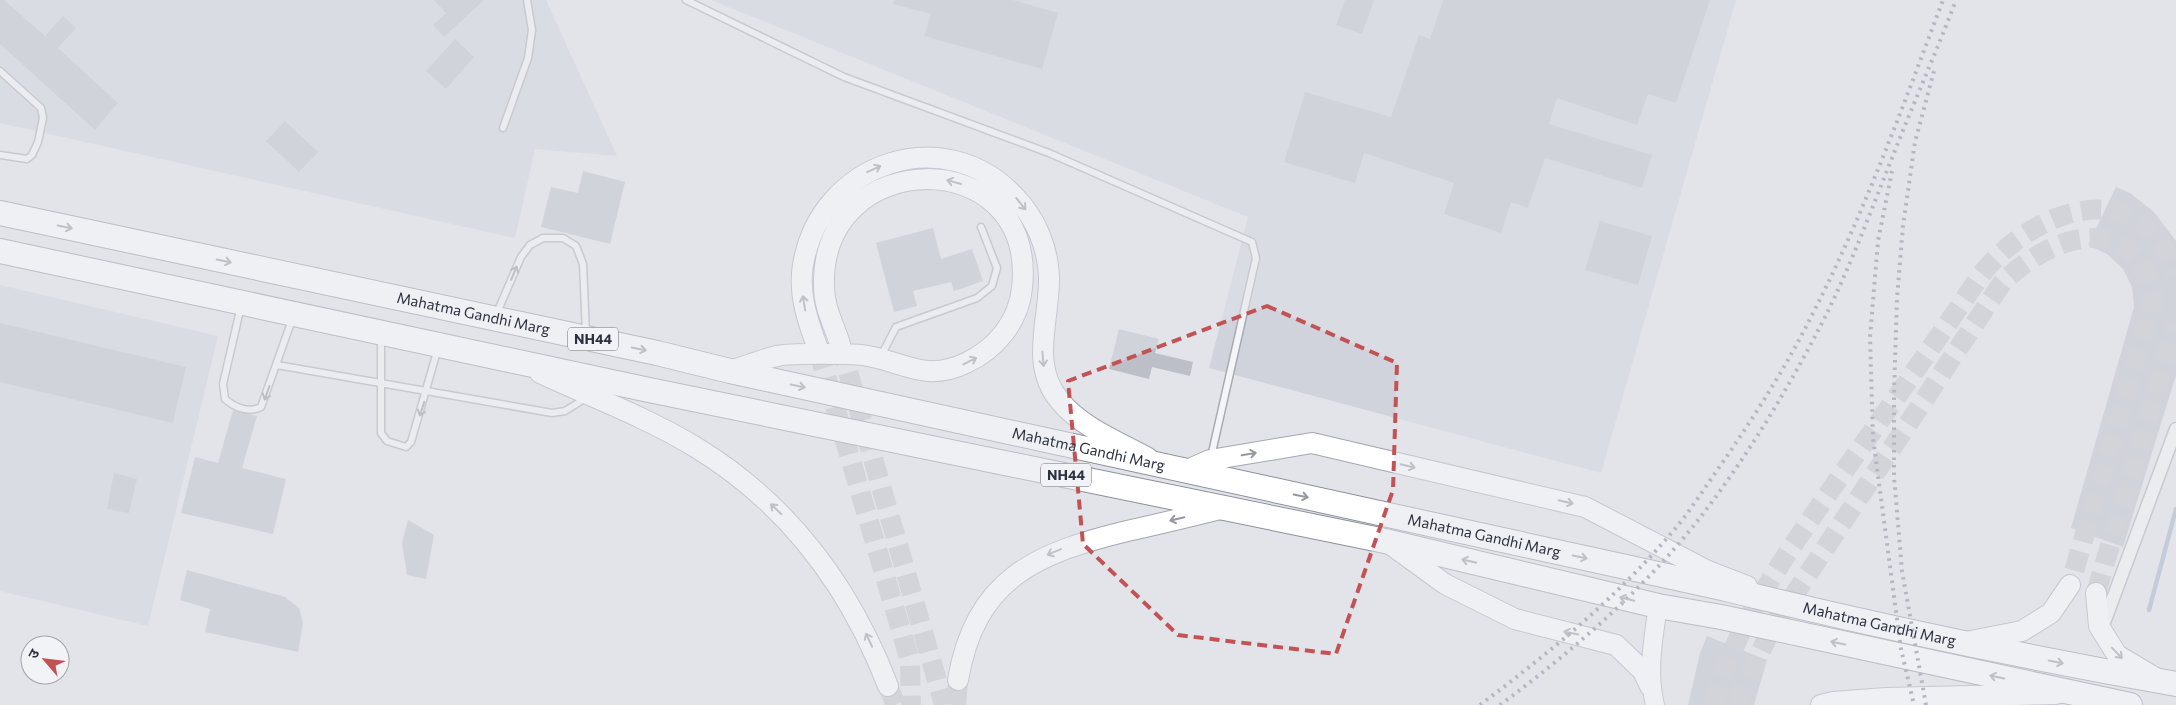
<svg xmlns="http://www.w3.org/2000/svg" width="2176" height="705" font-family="Commissioner,'Noto Sans Devanagari',sans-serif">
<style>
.built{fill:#d0d3db}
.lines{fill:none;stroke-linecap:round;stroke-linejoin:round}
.stream{stroke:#a0adc6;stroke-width:4.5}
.building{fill:#bdbfc8}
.primary-tunnel{stroke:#bec0c7;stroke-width:20;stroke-dasharray:20 10;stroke-linecap:butt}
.lane-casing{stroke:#a8aab3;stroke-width:9}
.street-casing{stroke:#a8aab3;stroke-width:15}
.secondary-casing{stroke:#a8aab3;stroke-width:20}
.primary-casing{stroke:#a2a7b4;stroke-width:22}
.highway-casing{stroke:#8b909e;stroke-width:26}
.lane{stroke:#f4f5f8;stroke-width:6}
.street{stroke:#f4f5f8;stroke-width:12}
.secondary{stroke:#fff;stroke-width:18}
.primary{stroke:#fff;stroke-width:20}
.highway{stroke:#fff;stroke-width:24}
.rail{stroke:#7d8291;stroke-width:4;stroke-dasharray:2.5 5;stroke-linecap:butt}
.oneway{stroke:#9698a0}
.oneway2{stroke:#90929c}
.marked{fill:none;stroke:#c35254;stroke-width:4;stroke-dasharray:10 6;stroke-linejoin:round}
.labels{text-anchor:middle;stroke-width:5;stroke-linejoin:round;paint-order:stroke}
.shield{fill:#f1f3f7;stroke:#676a77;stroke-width:1}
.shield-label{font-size:14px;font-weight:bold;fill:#2c3040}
.street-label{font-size:15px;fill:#2c3040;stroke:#f1f3f7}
</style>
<rect width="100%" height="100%" fill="#e2e4e9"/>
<!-- built -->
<path class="built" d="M0,0H546L617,156L535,149L515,238L0,123Z
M711,0H1736L1601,473L1209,368L1248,217Z
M0,285L218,336L148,626L0,591Z"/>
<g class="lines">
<!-- stream -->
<path class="stream" d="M2149,610L2176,509"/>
</g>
<!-- building -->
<path class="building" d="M0,0H4L45,36L63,16L76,28L58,48L118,103L95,130L0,44Z
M434,0H484L444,37L433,25L446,13Z
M894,0H1013L1058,13L1042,69L924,36L931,14L893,4Z
M1345,0H1374L1362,34L1336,25Z
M1443,0H1710L1676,103L1648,94L1637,125L1557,98L1549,124L1652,155L1642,188L1545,158L1528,208L1511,202L1501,233L1444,214L1454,183L1364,153L1355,183L1284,162L1305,92L1391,117L1419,35L1430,39Z
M455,39L474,57L446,89L426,71Z
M285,121L318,152L299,172L266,141Z
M583,171L625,182L610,244L541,227L551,187L578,193Z
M2116,187L2130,193L2154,212L2176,241V375L2123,547L2071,528L2134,307L2132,287L2123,269L2107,254L2088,245Z
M1600,221L1652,236L1638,285L1585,270Z
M933,228L941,259L972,249L983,281L954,291L951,282L913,291L917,306L894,312L876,243Z
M0,323L186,367L173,423L0,382Z
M1119,329L1159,339L1155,353L1193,362L1190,376L1152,367L1149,379L1109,369Z
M233,410L257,416L242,468L286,479L273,534L181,513L195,457L218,463Z
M114,473L137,479L129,513L107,509Z
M408,520L434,535L426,579L407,575L402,543Z
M187,570L285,597L299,608L303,623L298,652L205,632L210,609L180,600Z
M1707,636L1767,660L1754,705H1688L1700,653Z"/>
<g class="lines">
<!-- primary-tunnel -->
<path class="primary-tunnel" d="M840,344L944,705
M818,349L910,661L911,705
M2096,593L2176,323
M888,686L896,705
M956,705L958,680
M1713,705C1735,624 1788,552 1835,484C1884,415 1933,346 1980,276C2032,209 2141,169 2176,274
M1737,705L1742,690L1772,628L2002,283C2051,234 2138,206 2153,301L2070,585"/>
<!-- lane casing -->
<g class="lane-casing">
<path id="lane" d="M686,0L844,77L1049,153L1252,242L1256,258L1211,457
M0,71L41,108L43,118L38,142L32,155L27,159L0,155
M503,128L528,58L532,30L527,0
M241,306L223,384L225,399C235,408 249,413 261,407L293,317
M496,315L521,257L530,245L543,238H563L576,246L583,264L586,334
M381,338V433L387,441L406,447L411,442L438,348
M881,356L896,327L977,298L992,286L997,268L981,227
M277,365L552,413L565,411L586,398"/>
</g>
<!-- street casing -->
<g class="street-casing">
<path id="street" d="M2102,628L2176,429"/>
</g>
<!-- secondary casing -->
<g class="secondary-casing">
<path id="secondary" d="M1655,705C1647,672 1653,640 1658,606"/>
</g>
<!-- primary casing -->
<g class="primary-casing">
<path id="primary" d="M818,349C808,322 798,294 803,265C820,162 945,120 1016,198C1036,219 1048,248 1049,277C1050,319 1029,365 1060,401C1081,427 1119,442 1148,458
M730,371C746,366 761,360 777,356C789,353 855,353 868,356C906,363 926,382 966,363C996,349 1019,321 1022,288C1038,142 819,144 824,287C824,307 834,325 840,344
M540,373C592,397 648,418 697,448C788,504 850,587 888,686
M1185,471L1210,460L1312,443L1585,507L1708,571L1747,586
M1390,544L1445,584L1515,619L1616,645L1643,671L1650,686
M2096,593L2099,626L2117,655L2154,677
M1966,642L2022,631L2051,613L2070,585
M958,680C975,578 1037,553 1127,531C1159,524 1192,516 1224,508
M1821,705L1833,702L1886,698L2056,694"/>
</g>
<!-- highway casing -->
<g class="highway-casing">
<g id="highway">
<path id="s1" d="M0,213L657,353L730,371L1722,588C1872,625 2024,657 2176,684"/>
<path d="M0,251L649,390L1385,541L1658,606L1721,617L2130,705"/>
</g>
</g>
<!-- lane -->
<use href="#lane" class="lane"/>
<!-- street -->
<use href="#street" class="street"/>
<!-- secondary -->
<use href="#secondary" class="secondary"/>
<!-- primary -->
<use href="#primary" class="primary"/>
<!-- highway -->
<use href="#highway" class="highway"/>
<!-- rail -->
<path class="rail" d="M1892,171L1878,241L1870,337L1873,438L1901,649L1914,705
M1480,705C1553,650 1625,591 1683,519C1695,503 1706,486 1718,469C1752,420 1785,369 1812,315C1864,214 1903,106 1943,0
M1500,705C1570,653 1640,593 1695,524C1744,462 1787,391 1823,321C1852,264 1874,202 1898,143C1917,95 1938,48 1956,0
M1926,705L1902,571L1894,476V393L1897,298L1903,226L1915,142L1934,71"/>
</g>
<!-- one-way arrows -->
<defs><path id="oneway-shaft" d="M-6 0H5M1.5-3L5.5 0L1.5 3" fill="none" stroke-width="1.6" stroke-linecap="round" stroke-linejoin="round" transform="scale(1.25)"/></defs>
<g class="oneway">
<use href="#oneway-shaft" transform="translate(874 169) rotate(-25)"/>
<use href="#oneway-shaft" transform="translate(954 182) rotate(-165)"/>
<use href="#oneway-shaft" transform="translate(1021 204) rotate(51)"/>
<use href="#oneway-shaft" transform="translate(65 227) rotate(12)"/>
<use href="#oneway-shaft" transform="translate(224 261) rotate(12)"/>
<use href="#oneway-shaft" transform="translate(804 303) rotate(-99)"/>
<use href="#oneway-shaft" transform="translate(639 349) rotate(12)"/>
<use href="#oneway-shaft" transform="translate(1043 359) rotate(85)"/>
<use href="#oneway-shaft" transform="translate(970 361) rotate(-27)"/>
<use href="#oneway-shaft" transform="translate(798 386) rotate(12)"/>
<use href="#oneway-shaft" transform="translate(1249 454) rotate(-10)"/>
<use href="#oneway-shaft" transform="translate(1408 466) rotate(13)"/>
<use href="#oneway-shaft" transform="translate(1301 496) rotate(12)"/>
<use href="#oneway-shaft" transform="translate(1566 502) rotate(13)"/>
<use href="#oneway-shaft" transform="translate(776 509) rotate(-136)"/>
<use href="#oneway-shaft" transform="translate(1177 519) rotate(167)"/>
<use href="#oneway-shaft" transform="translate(1054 552) rotate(157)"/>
<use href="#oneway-shaft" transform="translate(1580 557) rotate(12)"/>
<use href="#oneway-shaft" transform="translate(1469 561) rotate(-167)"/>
<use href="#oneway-shaft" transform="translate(1627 599) rotate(-167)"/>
<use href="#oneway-shaft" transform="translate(1571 633) rotate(-169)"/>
<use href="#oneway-shaft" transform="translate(869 640) rotate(-115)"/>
<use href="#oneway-shaft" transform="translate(1838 643) rotate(-168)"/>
<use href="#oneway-shaft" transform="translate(2117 653) rotate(46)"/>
<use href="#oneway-shaft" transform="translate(2056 662) rotate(12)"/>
<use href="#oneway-shaft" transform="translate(1997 677) rotate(-168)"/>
</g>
<g class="oneway2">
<use href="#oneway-shaft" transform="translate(514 273) rotate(-67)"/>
<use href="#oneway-shaft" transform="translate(267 393) rotate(110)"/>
<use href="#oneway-shaft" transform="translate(422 409) rotate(108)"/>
</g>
<!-- marked area -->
<path d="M0 0H2176V705H0ZM1267,306L1397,363L1393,490L1336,654L1178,635L1083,544L1068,381Z" fill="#e2e4e9" fill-opacity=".55" fill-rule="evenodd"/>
<path class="marked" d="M1267,306L1397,363L1393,490L1336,654L1178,635L1083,544L1068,381Z"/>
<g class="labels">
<!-- shield labels -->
<g class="shield">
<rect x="568" y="327.5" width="50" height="23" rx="4"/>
<rect x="1041" y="463.5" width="50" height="23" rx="4"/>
</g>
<g class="shield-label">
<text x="593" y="344">NH44</text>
<text x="1066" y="480">NH44</text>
</g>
<!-- street labels -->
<g class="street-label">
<text dy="5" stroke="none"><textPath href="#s1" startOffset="484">Mahatma Gandhi Marg</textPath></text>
<text dy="5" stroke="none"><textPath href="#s1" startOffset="1114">Mahatma Gandhi Marg</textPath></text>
<text dy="5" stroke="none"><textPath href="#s1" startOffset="1519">Mahatma Gandhi Marg</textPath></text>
<text dy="5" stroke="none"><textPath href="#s1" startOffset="1924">Mahatma Gandhi Marg</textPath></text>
</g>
</g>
<!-- north arrow -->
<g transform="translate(45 660) rotate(298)"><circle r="24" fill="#f1f3f7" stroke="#a2a5ae"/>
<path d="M0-4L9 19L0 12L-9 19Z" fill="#c35254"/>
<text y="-8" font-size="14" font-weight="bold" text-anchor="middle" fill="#2c3040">उ</text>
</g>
</svg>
